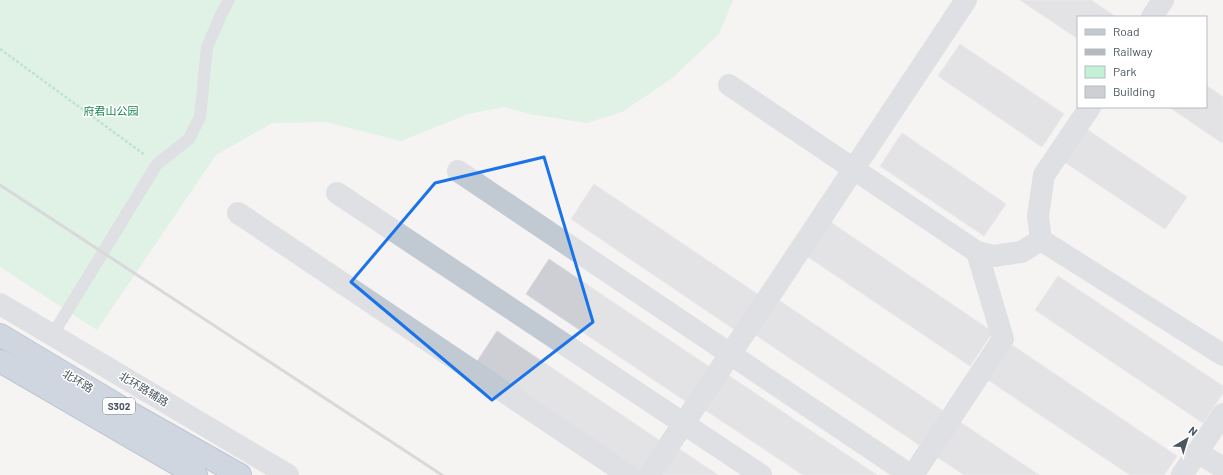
<svg xmlns="http://www.w3.org/2000/svg" width="1223" height="475" font-family="Barlow,'Noto Sans SC',sans-serif">
<style>
.green{fill:#c3f1d5}
.building{fill:#cdcfd5;stroke:#d7d9de}
.lines{fill:none;stroke-linecap:round;stroke-linejoin:round}
.trunk-casing{stroke:#7690ad;stroke-width:24}
.path{stroke:#7ad0a6;stroke-width:2.5;stroke-dasharray:3 2;stroke-linecap:butt}
.service{stroke:#c1cad2;stroke-width:12}
.minor{stroke:#c1cad2;stroke-width:22}
.trunk{stroke:#9fb4c9;stroke-width:22}
.rail{stroke:#b5b8bd;stroke-width:3}
.marked{fill:none;stroke:#1a73e8;stroke-width:3;stroke-linejoin:round}
.labels{text-anchor:middle;stroke-width:3;stroke-linejoin:round;paint-order:stroke}
.shield{fill:#fff;stroke:#808990;stroke-width:1}
.shield-label{font-size:10px;font-weight:bold;fill:#4a5661}
.park-label{font-size:11px;fill:#17864f;stroke:#fff}
.street-label{font-size:11px;fill:#4a5661;stroke:#fff}
</style>
<rect width="100%" height="100%" fill="#f5f3f3"/>
<!-- green -->
<path class="green" d="M0,0H733L719,34L671,79L622,112L587,123L529,114L504,107L468,114L401,141L326,122L272,123L216,155L97,330L0,267Z"/>
<!-- building -->
<path class="building" d="M1020,0H1091L1116,17H1078V39Z
M960,44L1064,114L1042,147L938,76Z
M1206,85L1223,97V141L1222,143L1169,107H1206Z
M1082,126L1187,197L1165,229L1060,159Z
M902,133L1006,204L984,236L880,166Z
M594,184L762,297L738,332L571,219Z
M826,219L993,332L970,366L802,253Z
M549,259L717,372L694,407L526,294Z
M1058,276L1223,386V393L1203,423L1035,310Z
M777,299L945,412L922,447L754,334Z
M497,331L665,444L644,475H636L474,366Z
M1009,343L1177,456L1164,475H1130L985,378Z
M728,375L877,475H803L705,410Z
M960,422L1039,475H964L937,457Z
M675,446L718,475H656Z"/>
<g class="lines">
<!-- trunk casing -->
<g class="trunk-casing">
<path id="trunk" d="M0,335L132,414L240,475
M0,361L196,475"/>
</g>
<!-- path -->
<path class="path" d="M0,49L145,155"/>
<!-- service -->
<path class="service" d="M53,334L157,164L189,139L200,117L207,47L222,13L229,0"/>
<!-- minor -->
<path class="minor" d="M1152,17L1163,0
M729,85L977,252L994,256L1021,252L1041,240
M1090,107L1044,175L1038,216L1041,240L1223,355
M458,171L910,475
M337,193L761,475
M238,213L628,475
M0,304L288,475
M1197,452L1223,468
M649,475L772,292L966,0
M913,475L1003,339L977,252
M1182,475L1223,414"/>
<!-- trunk -->
<use href="#trunk" class="trunk"/>
<!-- rail -->
<path class="rail" d="M0,185L442,475"/>
</g>
<!-- marked area -->
<path d="M0 0H1223V475H0ZM544,157L593,322L492,400L351,282L435,183Z" fill="#f5f3f3" fill-opacity=".55" fill-rule="evenodd"/>
<path class="marked" d="M544,157L593,322L492,400L351,282L435,183Z"/>
<g class="labels">
<!-- shield labels -->
<rect class="shield" x="103" y="398" width="32" height="16" rx="3"/>
<g class="shield-label">
<text x="119" y="410">S302</text>
</g>
<!-- park labels -->
<g class="park-label">
<text x="111" y="115">府君山公园</text>
</g>
<!-- street labels -->
<g class="street-label">
<text transform="translate(78 381) rotate(31)" y="4">北环路</text>
<text transform="translate(144 389) rotate(31)" y="4">北环路辅路</text>
</g>
</g>
<!-- legend -->
<rect x="1077" y="16" width="130" height="92" fill="#ffffff" stroke="#b7bbc0"/>
<rect x="1085" y="29" width="20" height="6" fill="#c1cad2" stroke="#b7bbc0"/>
<text x="1113" y="36" font-size="12" fill="#4a5661">Road</text>
<rect x="1085" y="49" width="20" height="6" fill="#b5b8bd" stroke="#b7bbc0"/>
<text x="1113" y="56" font-size="12" fill="#4a5661">Railway</text>
<rect x="1085" y="66" width="20" height="12" fill="#c3f1d5" stroke="#b7bbc0"/>
<text x="1113" y="76" font-size="12" fill="#4a5661">Park</text>
<rect x="1085" y="86" width="20" height="12" fill="#cdcfd5" stroke="#b7bbc0"/>
<text x="1113" y="96" font-size="12" fill="#4a5661">Building</text>
<!-- north arrow -->
<g transform="translate(1187 439) rotate(38)" stroke="#ffffff" stroke-width="3" paint-order="stroke">
<path d="M0-3L7 15L0 10L-7 15Z" fill="#4a5661"/>
<text y="-6" font-size="11" font-weight="bold" text-anchor="middle" fill="#4a5661">N</text>
</g>
</svg>
